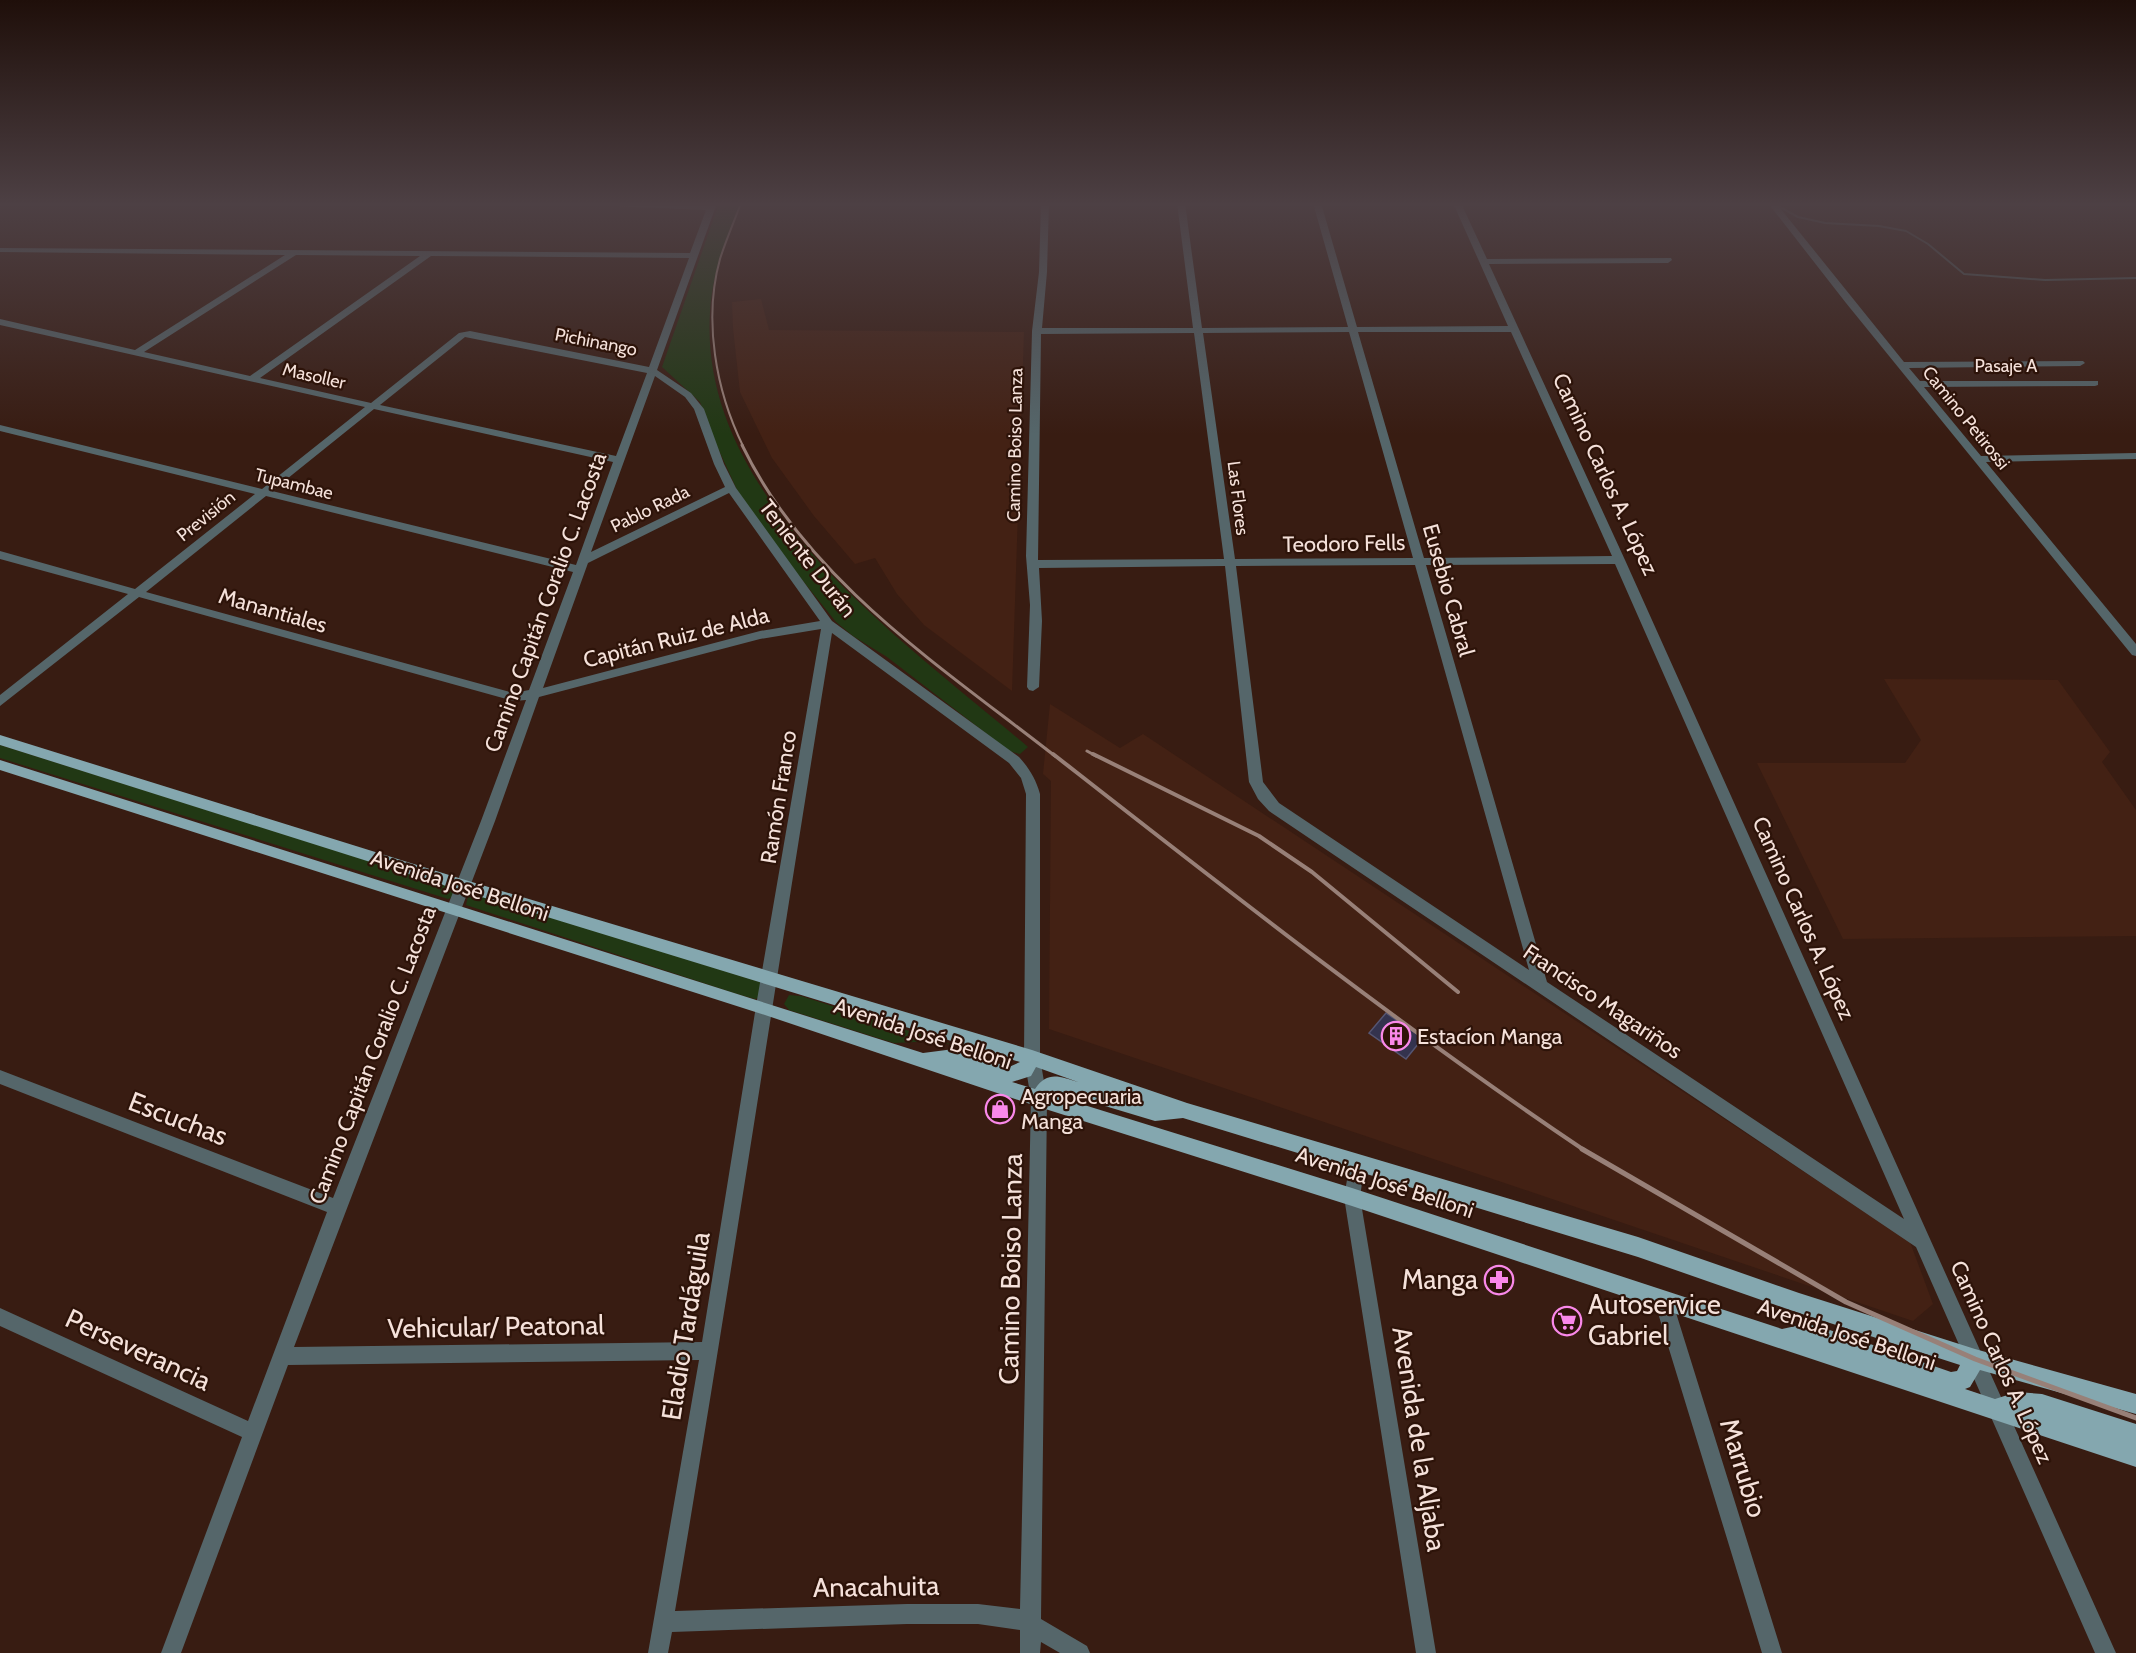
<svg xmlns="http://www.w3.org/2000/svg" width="2136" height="1653" font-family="Cabin,sans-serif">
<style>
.built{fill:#432114}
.green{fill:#213814}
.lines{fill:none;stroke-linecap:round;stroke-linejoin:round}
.stream{stroke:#4a5455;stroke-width:2}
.building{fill:#34334e;stroke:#555572;stroke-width:1.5}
.minor{fill:#55666a;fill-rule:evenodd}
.major{fill:#84a7af;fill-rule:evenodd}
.rail-far3{stroke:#988078;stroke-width:2}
.rail-far2{stroke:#988078;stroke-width:3}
.rail-far1{stroke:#988078;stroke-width:4}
.rail{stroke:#988078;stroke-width:5}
.labels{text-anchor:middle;stroke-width:4.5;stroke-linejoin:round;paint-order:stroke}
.far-street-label{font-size:18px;fill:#f5e1da;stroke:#2d1309}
.street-label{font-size:22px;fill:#f5e1da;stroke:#2d1309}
.poi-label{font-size:22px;fill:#f5e1da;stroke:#2d1309;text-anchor:start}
.near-street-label{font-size:27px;fill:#f5e1da;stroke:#2d1309}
.near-poi-label{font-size:27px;fill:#f5e1da;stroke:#2d1309;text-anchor:end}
</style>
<rect width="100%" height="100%" fill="#381c12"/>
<!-- built -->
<path class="built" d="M761,299L769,330L1024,332L1012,691L924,625L897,594L875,558L855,564L814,516L772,458L740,392L733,328L732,302Z
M1884,679L2058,680L2110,752L2102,762L2136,810V936L1843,939L1757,763H1905L1921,740Z
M1050,704L1120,748L1143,734L1910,1242L1933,1304L1913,1321L1049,1029L1051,781L1043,774Z"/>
<!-- green -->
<path class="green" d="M719,203H740C726,239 712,274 710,312C698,500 903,640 1028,747L1020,754L1009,751L887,657L853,636L836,622L787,561L738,492L710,431L700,402L662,367Z
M0,745L456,888L452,897L448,899L0,758Z
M474,893L760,982L762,997L755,999L734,993L466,905L468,896Z
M789,995L801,996L987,1056L938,1041L894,1043L789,1010L784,1004Z"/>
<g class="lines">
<!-- stream -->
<path class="stream" d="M1755,203L1765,204
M1778,206L1798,217L1825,223L1879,226L1906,231L1928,244L1964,274L2045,280L2136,278"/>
</g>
<!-- building -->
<path class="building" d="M1386,1013L1423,1038L1406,1059L1369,1033Z"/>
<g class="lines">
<!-- minor -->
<path class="minor" d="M585,203L708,206L709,203H717L657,370L691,393L704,409L724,464L736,488L832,621L1019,757C1029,768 1036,779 1040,794V1058L1047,1099L1041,1619L1087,1646L1090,1653H1060L1041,1642L1040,1653H1020V1630L978,1624H907L672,1632L668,1653H648L699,1360L288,1365L181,1653H161L242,1437L0,1326V1308L248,1421L327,1212L0,1084V1070L333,1198L481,821L526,700L514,701L139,597L0,706V695L128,594L0,559V551L135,589L255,494L0,431V425L262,489L365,407L0,325V319L135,350L285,255L0,252V248L690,253L706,210L589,205ZM296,255L420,256L250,376L144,352ZM431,256L689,258L649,367L470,331L459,333L371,403L260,378ZM465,337L647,373L616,456L380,405ZM655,376L685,397L694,409L714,464L725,487L591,552ZM374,409L613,462L576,565L272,491ZM729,493L820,621L760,631L543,688L588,563ZM266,496L573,572L529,690L514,693L146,592ZM821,629L757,1000L702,1342L294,1347L495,821L539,697L760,639ZM832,633L1009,763L1021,778L1026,794L1024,1058L1031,1099L1020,1609L978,1604H907L675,1611C730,1286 779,959 832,633Z
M1041,203H1049L1047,272L1042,328H1193L1177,203H1185L1202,328L1348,327L1313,203H1321L1357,327L1508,326L1453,203H1461L1487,259L1671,258L1672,260L1668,263L1489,264L1625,560L2116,1653H2095L1916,1247L1269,811L1258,799L1249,782L1225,566L1039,568L1042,621L1039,687L1033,691L1029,690L1027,687L1030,605L1026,556L1032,331L1039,272ZM1349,332L1413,558L1235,559L1203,333ZM1358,332H1511L1612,556L1424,558ZM1194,333L1224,559L1038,560L1041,334ZM1615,564L1904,1219L1547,982L1426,565ZM1415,565L1529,970L1279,803L1263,782L1236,566Z
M1768,203H1776L1904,362L2083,361L2085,363L2080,366L1909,368L1920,381H2098V385L2095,386L1924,387L1981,456L2136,453V459L1986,462L2136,644V656L2132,655L1846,303Z
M2131,203H2136V206Z
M1357,1155L1363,1157L1365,1163L1360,1197L1436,1653H1416L1344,1197L1351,1157Z
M1663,1291L1669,1294L1672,1300L1782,1653H1762L1654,1300L1657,1294Z"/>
<!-- major -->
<path class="major" d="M0,735L462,879L1032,1050L1187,1103L1638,1237L1799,1293L1975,1349L2136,1394V1414L1980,1370L1970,1387L1965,1389L1995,1399L2017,1392L2042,1394L2136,1424V1467L1352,1206L1039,1107L765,1015L0,770V760L923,1053L954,1049L1009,1067L1020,1062L462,891L0,745ZM1036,1067L1078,1082C1059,1076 1047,1071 1035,1089L1012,1082L1031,1076ZM1055,1091L1155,1121L1183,1118L1638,1257L1799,1313L1960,1365L1957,1371L1951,1372L1821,1327L1805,1324L1782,1329L1352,1188L1052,1095Z"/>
<!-- rail-far3 -->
<path class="rail-far3" d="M741,203C734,222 726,240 720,259C703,320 716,391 743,446"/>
<!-- rail-far2 -->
<path class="rail-far2" d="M742,445C807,580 940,666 1055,756
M1087,751L1096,756"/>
<!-- rail-far1 -->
<path class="rail-far1" d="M1053,754C1227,890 1401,1027 1584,1150
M1093,754L1259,836L1312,872L1458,992"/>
<!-- rail -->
<path class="rail" d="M1582,1149L1846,1302L1975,1359L2136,1418"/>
</g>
<!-- sky -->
<linearGradient id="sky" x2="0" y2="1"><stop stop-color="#1f0f0a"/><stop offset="0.47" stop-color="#4d4044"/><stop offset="1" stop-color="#4d4044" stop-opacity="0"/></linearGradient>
<rect width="2136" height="435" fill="url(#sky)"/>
<!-- icons -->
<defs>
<g id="building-ring" transform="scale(1.5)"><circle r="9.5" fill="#2d1309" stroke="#f988e9" stroke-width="1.5"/><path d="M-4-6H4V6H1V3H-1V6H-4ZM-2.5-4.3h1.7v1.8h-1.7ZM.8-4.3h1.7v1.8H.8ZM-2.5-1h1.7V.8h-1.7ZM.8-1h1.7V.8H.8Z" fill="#f988e9"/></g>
<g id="shop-ring" transform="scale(1.5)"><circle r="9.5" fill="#2d1309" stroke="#f988e9" stroke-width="1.5"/><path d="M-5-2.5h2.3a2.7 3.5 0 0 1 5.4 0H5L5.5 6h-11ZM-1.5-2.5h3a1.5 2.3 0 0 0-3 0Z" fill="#f988e9"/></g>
<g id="pharmacy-ring" transform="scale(1.5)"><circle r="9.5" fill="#2d1309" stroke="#f988e9" stroke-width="1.5"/><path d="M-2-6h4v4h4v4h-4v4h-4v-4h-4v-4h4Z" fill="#f988e9"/></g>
<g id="supermarket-ring" transform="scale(1.5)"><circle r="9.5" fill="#2d1309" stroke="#f988e9" stroke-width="1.5"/><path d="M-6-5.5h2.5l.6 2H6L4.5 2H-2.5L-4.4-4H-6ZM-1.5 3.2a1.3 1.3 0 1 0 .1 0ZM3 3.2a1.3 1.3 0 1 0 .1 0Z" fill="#f988e9"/></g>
</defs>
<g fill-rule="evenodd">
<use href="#building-ring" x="1396" y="1036"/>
<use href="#shop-ring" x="1000" y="1109"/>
<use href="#pharmacy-ring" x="1499" y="1280"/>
<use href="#supermarket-ring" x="1567" y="1321"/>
</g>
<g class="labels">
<!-- far-street labels -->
<g class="far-street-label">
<text transform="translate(596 342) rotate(11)" y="6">Pichinango</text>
<text x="2006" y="372">Pasaje A</text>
<text transform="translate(314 376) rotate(13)" y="6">Masoller</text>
<text transform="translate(1966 418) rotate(51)" y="6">Camino Petirossi</text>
<text transform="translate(1015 445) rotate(-89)" y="6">Camino Boiso Lanza</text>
<text transform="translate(294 484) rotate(14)" y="6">Tupambae</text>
<text transform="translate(1238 498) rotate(83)" y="6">Las Flores</text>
<text transform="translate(650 509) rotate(-26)" y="6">Pablo Rada</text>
<text transform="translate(206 516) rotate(-39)" y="6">Previsión</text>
</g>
<!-- street labels -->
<g class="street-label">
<text transform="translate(1606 474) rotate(65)" y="8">Camino Carlos A. López</text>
<text transform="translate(1344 543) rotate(-1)" y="8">Teodoro Fells</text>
<text transform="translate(808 558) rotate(52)" y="8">Teniente Durán</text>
<text transform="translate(1449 590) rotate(74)" y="8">Eusebio Cabral</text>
<text transform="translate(545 602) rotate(-70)" y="8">Camino Capitán Coralio C. Lacosta</text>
<text transform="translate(273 610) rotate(16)" y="8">Manantiales</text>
<text transform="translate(676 637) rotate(-14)" y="8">Capitán Ruiz de Alda</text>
<text transform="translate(778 797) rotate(-81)" y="8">Ramón Franco</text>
<text transform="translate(460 885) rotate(18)" y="8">Avenida José Belloni</text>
<text transform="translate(1804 918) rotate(66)" y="8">Camino Carlos A. López</text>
<text transform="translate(1603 1001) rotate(34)" y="8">Francisco Magariños</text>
<text transform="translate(923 1033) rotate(18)" y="8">Avenida José Belloni</text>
<text transform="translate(372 1055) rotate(-69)" y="8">Camino Capitán Coralio C. Lacosta</text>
<text transform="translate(1385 1182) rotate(18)" y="8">Avenida José Belloni</text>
<text transform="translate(1847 1334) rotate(18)" y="8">Avenida José Belloni</text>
<text transform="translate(2002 1362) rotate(66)" y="8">Camino Carlos A. López</text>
</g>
<!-- poi labels -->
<g class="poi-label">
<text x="1417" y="1044">Estacíon Manga</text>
<text x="1021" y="1104">Agropecuaria<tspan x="1021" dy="25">Manga</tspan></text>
</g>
<!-- near-street labels -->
<g class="near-street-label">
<text transform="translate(178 1119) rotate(21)" y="9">Escuchas</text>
<text transform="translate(1011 1269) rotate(-89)" y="9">Camino Boiso Lanza</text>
<text transform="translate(686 1326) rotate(-81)" y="9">Eladio Tardáguila</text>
<text transform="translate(496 1327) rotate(-1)" y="9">Vehicular/ Peatonal</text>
<text transform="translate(138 1350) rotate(25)" y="9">Perseverancia</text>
<text transform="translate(1419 1439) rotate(81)" y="9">Avenida de la Aljaba</text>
<text transform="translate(1743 1468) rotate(73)" y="9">Marrubio</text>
<text transform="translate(876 1587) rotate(-1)" y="9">Anacahuita</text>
</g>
<!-- near-poi labels -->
<g class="near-poi-label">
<text x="1478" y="1289">Manga</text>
<text x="1588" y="1314" text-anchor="start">Autoservice<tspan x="1588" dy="31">Gabriel</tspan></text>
</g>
</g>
</svg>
